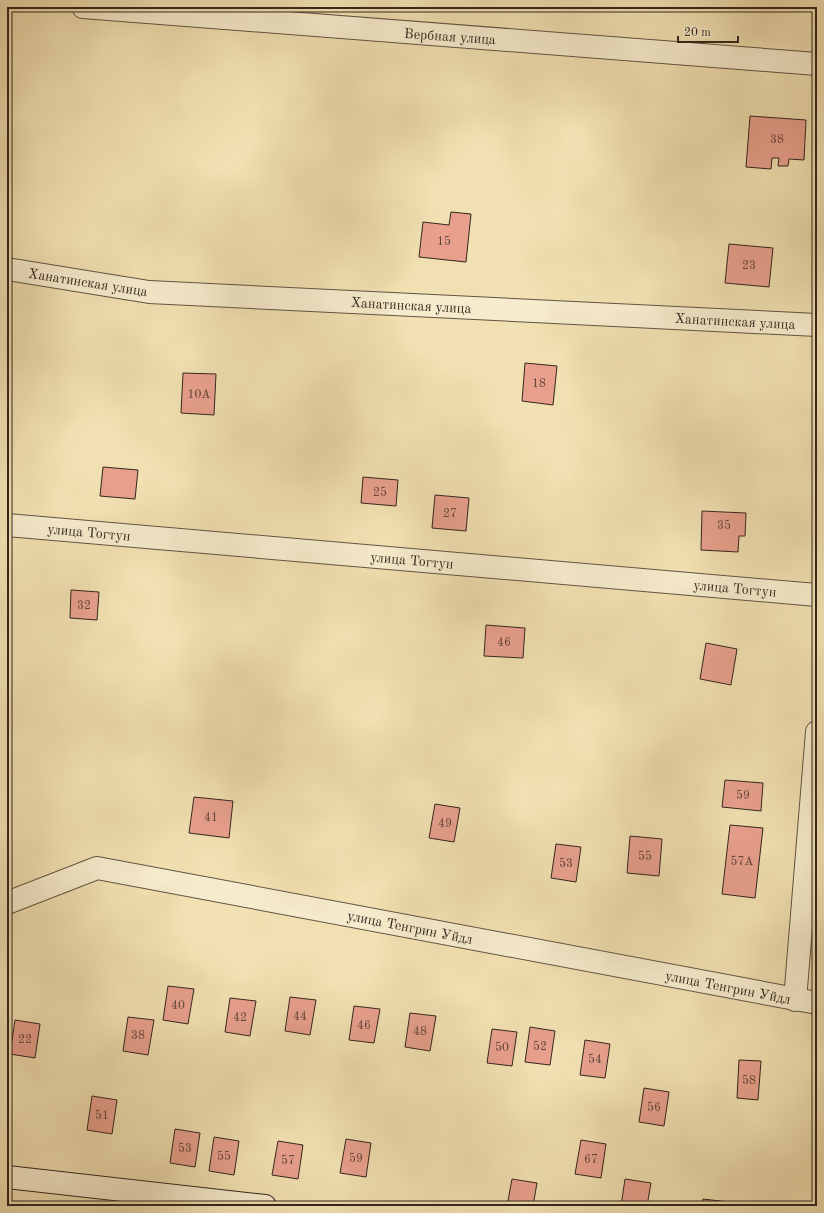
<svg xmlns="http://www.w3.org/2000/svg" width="824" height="1213" font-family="'Old Standard TT',serif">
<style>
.building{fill:#e8a08d;stroke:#32261e}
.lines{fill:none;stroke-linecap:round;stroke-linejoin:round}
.street-casing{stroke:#625443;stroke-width:24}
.secondary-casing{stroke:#32261e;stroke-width:24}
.street{stroke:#f6ebcc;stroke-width:22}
.secondary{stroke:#f6ebcc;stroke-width:22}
.labels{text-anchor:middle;stroke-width:3;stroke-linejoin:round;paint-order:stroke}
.number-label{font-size:12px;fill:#60443a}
.street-label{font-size:14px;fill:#32261e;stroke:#f6ebcc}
</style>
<rect width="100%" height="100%" fill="#f1e0b1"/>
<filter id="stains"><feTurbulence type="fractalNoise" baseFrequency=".005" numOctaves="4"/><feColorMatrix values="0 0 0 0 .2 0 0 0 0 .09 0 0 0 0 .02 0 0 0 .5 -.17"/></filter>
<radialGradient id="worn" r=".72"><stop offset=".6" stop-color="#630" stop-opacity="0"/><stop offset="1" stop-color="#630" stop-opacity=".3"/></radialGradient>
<!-- building -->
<path class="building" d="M750,116L806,120L804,160L789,159L788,166H778L779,158H772L771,169L746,167Z
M451,212L471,214L466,262L419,257L423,222L449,225Z
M729,244L773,248L769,287L725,283Z
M525,363L557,366L553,405L522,401Z
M183,373L216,374L214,415L181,413Z
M103,467L138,470L135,499L100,496Z
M363,477L398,480L396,506L361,503Z
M435,495L469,498L466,531L432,528Z
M702,511L746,513L745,536H739L738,552L701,550Z
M71,590L99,592L97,620L70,618Z
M486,625L525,628L523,658L484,656Z
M706,643L737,649L731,685L700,679Z
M725,780L763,783L761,811L722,807Z
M194,797L233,801L229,838L189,833Z
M435,804L460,808L454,842L429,838Z
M730,825L763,828L755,898L722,894Z
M630,836L662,839L659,876L627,873Z
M556,844L581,847L576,882L551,878Z
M168,986L194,989L188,1024L163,1020Z
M290,997L316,1000L310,1035L285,1031Z
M230,998L256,1001L250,1036L225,1032Z
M354,1006L380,1009L374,1043L349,1040Z
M410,1013L436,1016L430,1051L405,1047Z
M128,1017L154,1020L148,1055L123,1051Z
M15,1020L40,1024L35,1058L10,1054Z
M530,1027L555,1031L550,1065L525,1062Z
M492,1029L517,1032L512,1066L487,1063Z
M585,1040L610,1044L605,1078L580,1075Z
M739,1060L761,1061L758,1100L737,1098Z
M644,1088L669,1092L664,1126L639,1122Z
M92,1096L117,1100L112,1134L87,1130Z
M175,1129L200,1133L195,1167L170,1163Z
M214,1137L239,1141L234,1175L209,1171Z
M346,1139L371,1143L366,1177L340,1173Z
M581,1140L606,1144L601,1178L575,1174Z
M278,1141L303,1145L298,1179L272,1175Z
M512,1179L537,1183L533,1206H507Z
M625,1179L651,1183L647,1206H621Z
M703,1199L729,1202L728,1206H702Z"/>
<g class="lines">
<!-- street casing -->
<g class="street-casing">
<path id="street" d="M83,7L817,64
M7,269L149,292L817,325
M7,525L817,595
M7,903L97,868L817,1003
M795,1000L817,732"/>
</g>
<!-- secondary casing -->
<g class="secondary-casing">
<path id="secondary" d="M7,1177L265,1206"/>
</g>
<!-- street -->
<use href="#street" class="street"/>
<!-- secondary -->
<use href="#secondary" class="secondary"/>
</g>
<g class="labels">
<!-- number labels -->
<g class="number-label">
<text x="777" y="143">38</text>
<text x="444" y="245">15</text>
<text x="749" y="269">23</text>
<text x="539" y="387">18</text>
<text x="199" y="398">10А</text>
<text x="380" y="496">25</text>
<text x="450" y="517">27</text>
<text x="724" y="529">35</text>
<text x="84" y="609">32</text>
<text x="504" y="646">46</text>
<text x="743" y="799">59</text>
<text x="211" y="821">41</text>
<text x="445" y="827">49</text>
<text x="645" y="860">55</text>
<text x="742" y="865">57А</text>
<text x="566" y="867">53</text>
<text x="178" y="1009">40</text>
<text x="300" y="1020">44</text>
<text x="240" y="1021">42</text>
<text x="364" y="1029">46</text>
<text x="420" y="1035">48</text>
<text x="138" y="1039">38</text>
<text x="25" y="1043">22</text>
<text x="540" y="1050">52</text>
<text x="502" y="1051">50</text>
<text x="595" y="1063">54</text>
<text x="749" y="1084">58</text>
<text x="654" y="1111">56</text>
<text x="102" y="1119">51</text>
<text x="185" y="1152">53</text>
<text x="224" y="1160">55</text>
<text x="356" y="1162">59</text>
<text x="591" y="1163">67</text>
<text x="288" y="1164">57</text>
</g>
<!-- street labels -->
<g class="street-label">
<text transform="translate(450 36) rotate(4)" y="5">Вербная улица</text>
<text transform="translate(88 282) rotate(9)" y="5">Ханатинская улица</text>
<text transform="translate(411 305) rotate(3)" y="5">Ханатинская улица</text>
<text transform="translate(735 321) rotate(3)" y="5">Ханатинская улица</text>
<text transform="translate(89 532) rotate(5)" y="5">улица Тогтун</text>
<text transform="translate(412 560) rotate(5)" y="5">улица Тогтун</text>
<text transform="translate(735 588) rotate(5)" y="5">улица Тогтун</text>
<text transform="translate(410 927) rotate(11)" y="5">улица Тенгрин Уйдл</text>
<text transform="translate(728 987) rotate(11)" y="5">улица Тенгрин Уйдл</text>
</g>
</g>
<!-- margin -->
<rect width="824" height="1213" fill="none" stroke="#f1e0b1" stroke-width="24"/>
<rect x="8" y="8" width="808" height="1197" fill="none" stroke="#32261e" stroke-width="2"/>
<rect x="12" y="12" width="800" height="1189" fill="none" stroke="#32261e"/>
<!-- scale -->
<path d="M678 36v6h60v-6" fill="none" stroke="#32261e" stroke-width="2"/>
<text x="684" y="36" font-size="12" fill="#32261e" stroke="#f6ebcc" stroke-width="3" paint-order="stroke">20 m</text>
<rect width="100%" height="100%" filter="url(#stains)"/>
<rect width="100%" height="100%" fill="url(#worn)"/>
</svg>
